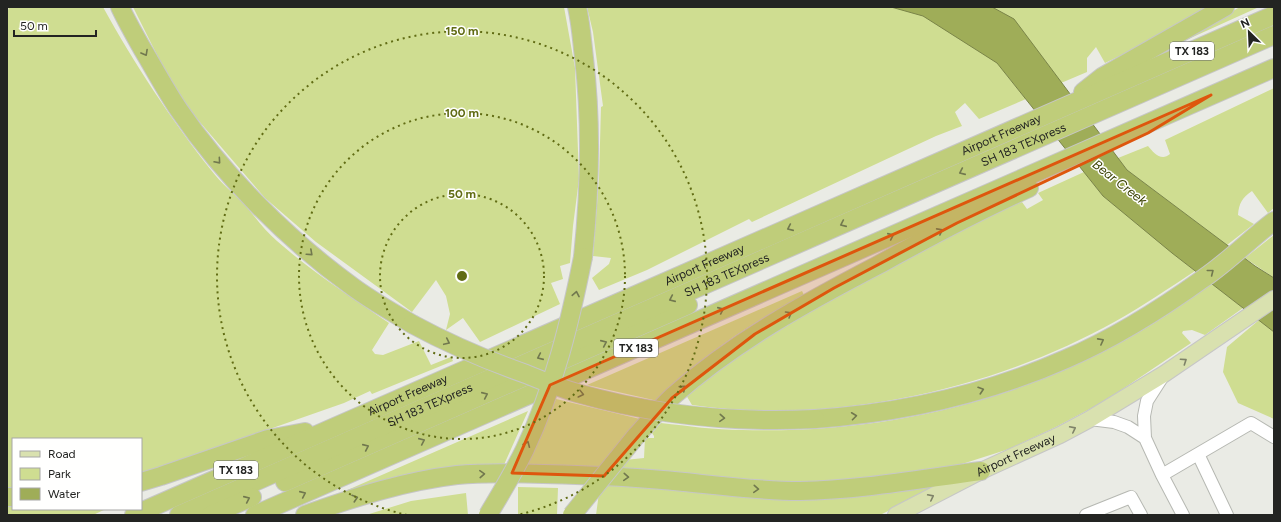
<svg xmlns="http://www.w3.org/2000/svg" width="1281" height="522" font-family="Figtree,sans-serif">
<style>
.green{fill:#cfdd91}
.water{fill:#9fad58;stroke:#7a8448}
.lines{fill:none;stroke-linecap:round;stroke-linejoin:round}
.minor-casing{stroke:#b6b8b2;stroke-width:14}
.major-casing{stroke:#c6c6c6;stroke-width:18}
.highway-casing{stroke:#c6c6c6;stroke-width:20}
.minor{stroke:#fff;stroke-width:12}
.major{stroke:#d9e1af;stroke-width:16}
.highway{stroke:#bfcd7a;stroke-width:18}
.highway-bridge-casing{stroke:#c6c6c6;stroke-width:20;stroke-linecap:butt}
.highway-bridge{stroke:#bfcd7a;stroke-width:18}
.oneway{stroke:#71784e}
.oneway2{stroke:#7e8268}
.marked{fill:#de560d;fill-opacity:0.2;stroke:#de560d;stroke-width:3;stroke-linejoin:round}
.ring{fill:none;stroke:#616c14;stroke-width:2;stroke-dasharray:2 4}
.labels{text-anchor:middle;stroke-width:3;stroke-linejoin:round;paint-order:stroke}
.shield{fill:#fffffe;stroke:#656664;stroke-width:1}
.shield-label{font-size:11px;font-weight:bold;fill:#232422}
.street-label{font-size:12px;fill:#232422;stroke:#fffffe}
.water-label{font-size:13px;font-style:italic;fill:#3a4100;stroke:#fffffe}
.centre{fill:#616c14;stroke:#fffffe;stroke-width:2}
.ring-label{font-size:12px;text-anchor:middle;font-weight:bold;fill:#616c14;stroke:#fffffe;stroke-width:3;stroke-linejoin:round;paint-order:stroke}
</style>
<rect width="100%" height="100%" fill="#eaebe5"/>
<!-- green -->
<path class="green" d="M9,7H103C133,62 172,121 211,170C221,183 234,194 245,205C255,217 265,231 277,241C312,272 351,297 389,323L372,350L375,354L383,355L419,341L431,365L451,357L453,361L372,394L370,391L344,403L141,474V439H13V489H7V14Z
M133,7H564L575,68L579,179L573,226L570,263L560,266L563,279L551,283L560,304L480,342L463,318L446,330L450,314L446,296L436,280L412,312L316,242L265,198L186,106L161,63Z
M587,7H1210L1130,51L1105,63L1096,47L1087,58V72L1061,83L1045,61L1005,73L1026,99L979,119L965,103L955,112L962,126L936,136L752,222L749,219L647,270L599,290L592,278L609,264L611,258L593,256L599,179L601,107L603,106L593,32Z
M1240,7H1259L1184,41H1179Z
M1274,88V208L1268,213L1252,191C1242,198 1239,203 1238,215L1254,224L1227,245L1127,170L1118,158L1148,146C1153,152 1161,162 1170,154L1165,140Z
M1084,172L1103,196L1195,271C1169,288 1143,306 1116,321C991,391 833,425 692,405L686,395L709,375L802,313L1005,208L1022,202L1027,209L1043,200L1038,193Z
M1274,235V278L1245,258Z
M1212,284L1243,308L1205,335L1192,330L1183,331L1182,333L1191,343L1105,401L1056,427L1009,449L962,464L930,472L828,486L615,472L625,460L644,458L645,438H654V436L652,433L661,423C688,426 715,430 742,430C881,434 1019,402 1139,332C1164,318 1188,300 1212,284Z
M802,291L804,295C770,313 737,333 706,357C689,370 673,386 658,401L587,385Z
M1259,320L1274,332V419L1238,403L1223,372L1227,347Z
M556,399L640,419L599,470L527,466Z
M528,411L503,467L338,498L336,495Z
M606,484L835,498L898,492L931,484L935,488L880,515H596L599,493Z
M518,487L558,488L557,515H518Z
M466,493L468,515H366L411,501Z
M7,503H13V509H106L93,515H7Z"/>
<!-- water -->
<path class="water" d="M891,7H992L1014,19L1127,170L1255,266L1274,278V332L1172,253L1103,196L997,63L923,16Z"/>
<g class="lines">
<!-- minor casing -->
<g class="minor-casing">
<path id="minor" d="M1163,376L1147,401L1144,416L1145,438L1162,475L1183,515
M1090,419L1114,422L1128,427L1145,438
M1198,454L1227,515
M1162,475L1251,423L1274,437
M1086,515L1131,497L1141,515"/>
</g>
<!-- major casing -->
<g class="major-casing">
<g id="major">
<path id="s1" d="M896,515L981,471L1060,435L1090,419L1164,374L1274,299"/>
</g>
</g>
<!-- highway casing -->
<g class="highway-casing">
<g id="highway">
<path d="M120,7C127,22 135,36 143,50C155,70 166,91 179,110C224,176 288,240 353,287C372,301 392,312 412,324"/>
<path d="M577,7C581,24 582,41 584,58C592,125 590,190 583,257"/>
<path d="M1083,92L1102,77L1225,7"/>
<path d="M815,419C901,413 987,394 1066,359C1115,338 1161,309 1204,278C1229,261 1250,239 1274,221"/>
<path d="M636,436C648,423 660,408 673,396C735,341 807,302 880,264C929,237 978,211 1029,188"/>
<path d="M141,482L161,476L268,439L305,432"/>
<path d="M285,482L688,305"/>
<path d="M7,497H13"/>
<path id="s2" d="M134,515L1274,15"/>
<path id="s3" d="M179,515L1274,35"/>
<path d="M211,515L252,497"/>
<path d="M255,515L1274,68"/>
<path d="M305,515C355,497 405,481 457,475C486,472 515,473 543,474C590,475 637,477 684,482C722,486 761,491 800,491C861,490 920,479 981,471"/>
</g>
</g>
<!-- minor -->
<use href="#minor" class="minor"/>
<!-- major -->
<use href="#major" class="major"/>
<!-- highway -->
<use href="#highway" class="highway"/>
<!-- highway-bridge casing -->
<g class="highway-bridge-casing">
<path id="highway-bridge" d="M412,324C449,344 486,360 526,374C543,381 560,388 577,393C654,415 735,423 815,419
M488,515C501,493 514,472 525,449C554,388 570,322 583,257
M572,515L636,436"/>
</g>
<!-- highway-bridge -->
<use href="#highway-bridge" class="highway-bridge"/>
</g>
<!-- one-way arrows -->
<defs><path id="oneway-chevron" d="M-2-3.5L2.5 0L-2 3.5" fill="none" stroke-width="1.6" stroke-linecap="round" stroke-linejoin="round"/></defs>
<g class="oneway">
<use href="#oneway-chevron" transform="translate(145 53) rotate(61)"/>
<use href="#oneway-chevron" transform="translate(218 161) rotate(49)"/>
<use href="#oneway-chevron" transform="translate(962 172) rotate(156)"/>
<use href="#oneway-chevron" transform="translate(843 224) rotate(156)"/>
<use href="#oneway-chevron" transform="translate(790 228) rotate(156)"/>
<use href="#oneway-chevron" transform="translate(940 231) rotate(-28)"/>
<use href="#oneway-chevron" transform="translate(891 236) rotate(-24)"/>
<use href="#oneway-chevron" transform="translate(310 253) rotate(42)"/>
<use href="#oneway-chevron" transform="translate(1211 272) rotate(-38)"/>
<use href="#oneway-chevron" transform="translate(576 294) rotate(-79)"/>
<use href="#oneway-chevron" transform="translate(672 299) rotate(156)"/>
<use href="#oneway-chevron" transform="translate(721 310) rotate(-24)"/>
<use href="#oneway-chevron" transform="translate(789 314) rotate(-31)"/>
<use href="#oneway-chevron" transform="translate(1101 341) rotate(-28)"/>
<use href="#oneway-chevron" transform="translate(447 342) rotate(25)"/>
<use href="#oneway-chevron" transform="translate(604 343) rotate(-24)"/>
<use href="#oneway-chevron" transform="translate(540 357) rotate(156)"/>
<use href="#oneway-chevron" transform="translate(683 388) rotate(-41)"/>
<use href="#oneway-chevron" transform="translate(981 390) rotate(-18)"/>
<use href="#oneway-chevron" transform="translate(581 394) rotate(14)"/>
<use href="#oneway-chevron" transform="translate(485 395) rotate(-24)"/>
<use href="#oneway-chevron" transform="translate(854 416) rotate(-7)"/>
<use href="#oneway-chevron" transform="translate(722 418) rotate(4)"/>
<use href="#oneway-chevron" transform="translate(422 441) rotate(-24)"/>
<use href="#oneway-chevron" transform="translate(527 444) rotate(-67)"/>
<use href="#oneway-chevron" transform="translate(366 447) rotate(-24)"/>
<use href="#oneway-chevron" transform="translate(482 474) rotate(-3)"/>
<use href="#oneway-chevron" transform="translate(626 477) rotate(4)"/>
<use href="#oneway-chevron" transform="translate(756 489) rotate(4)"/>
<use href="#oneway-chevron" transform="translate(303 494) rotate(-24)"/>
<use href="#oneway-chevron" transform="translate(355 498) rotate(-18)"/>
<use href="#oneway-chevron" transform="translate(247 499) rotate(-24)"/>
</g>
<g class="oneway2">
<use href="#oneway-chevron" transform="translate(1184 361) rotate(-34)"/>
<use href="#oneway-chevron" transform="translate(1073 429) rotate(-27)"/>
<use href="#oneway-chevron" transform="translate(931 497) rotate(-27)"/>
</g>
<!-- marked area -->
<path class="marked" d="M1211,95L1148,133L957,223L834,288L755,334L672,398L604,476L512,473L550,385Z"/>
<!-- distance rings -->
<g class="ring">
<circle cx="462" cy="276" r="82"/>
<circle cx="462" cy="276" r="163"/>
<path d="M407 515A245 245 0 1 1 517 515"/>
</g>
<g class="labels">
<!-- shield labels -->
<g class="shield">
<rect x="1170" y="42" width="44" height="18" rx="3"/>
<rect x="614" y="339" width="44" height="18" rx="3"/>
<rect x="214" y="461" width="44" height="18" rx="3"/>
</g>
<g class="shield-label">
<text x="1192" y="55">TX 183</text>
<text x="636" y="352">TX 183</text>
<text x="236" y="474">TX 183</text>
</g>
<!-- street labels -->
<g class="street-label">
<text dy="4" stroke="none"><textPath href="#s2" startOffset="947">Airport Freeway</textPath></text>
<text dy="4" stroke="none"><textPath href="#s3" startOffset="922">SH 183 TEXpress</textPath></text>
<text dy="4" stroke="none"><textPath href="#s2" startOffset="623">Airport Freeway</textPath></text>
<text dy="4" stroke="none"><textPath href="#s3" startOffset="598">SH 183 TEXpress</textPath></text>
<text dy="4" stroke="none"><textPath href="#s2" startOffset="299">Airport Freeway</textPath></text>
<text dy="4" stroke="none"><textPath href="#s3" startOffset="274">SH 183 TEXpress</textPath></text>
<text dy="4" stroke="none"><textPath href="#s1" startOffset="134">Airport Freeway</textPath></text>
</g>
<!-- water labels -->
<g class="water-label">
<text transform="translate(1120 182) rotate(38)" y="5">Bear Creek</text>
</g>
</g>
<circle cx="462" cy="276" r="6" class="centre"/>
<g class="ring-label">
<text x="462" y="35">150 m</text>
<text x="462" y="117">100 m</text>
<text x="462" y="198">50 m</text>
</g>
<!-- border -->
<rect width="1281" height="522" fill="none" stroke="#232422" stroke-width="16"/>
<!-- legend -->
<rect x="12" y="438" width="130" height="72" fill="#fffffe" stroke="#a7a7a6"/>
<rect x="20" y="451" width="20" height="6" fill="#d9e1af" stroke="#a7a7a6"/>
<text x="48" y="458" font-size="12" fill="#232422">Road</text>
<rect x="20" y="468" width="20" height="12" fill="#cfdd91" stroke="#a7a7a6"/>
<text x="48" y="478" font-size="12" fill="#232422">Park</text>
<rect x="20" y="488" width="20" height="12" fill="#9fad58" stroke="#a7a7a6"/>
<text x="48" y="498" font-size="12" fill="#232422">Water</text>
<!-- north arrow -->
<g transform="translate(1249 32) rotate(336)" stroke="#fffffe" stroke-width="3" paint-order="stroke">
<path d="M0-3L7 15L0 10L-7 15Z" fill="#232422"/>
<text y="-6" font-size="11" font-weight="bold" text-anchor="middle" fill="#232422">N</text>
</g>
<!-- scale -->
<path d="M14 30v6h82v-6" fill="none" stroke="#232422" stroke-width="2"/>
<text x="20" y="30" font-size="12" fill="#232422" stroke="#fffffe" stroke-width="3" paint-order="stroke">50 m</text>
</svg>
